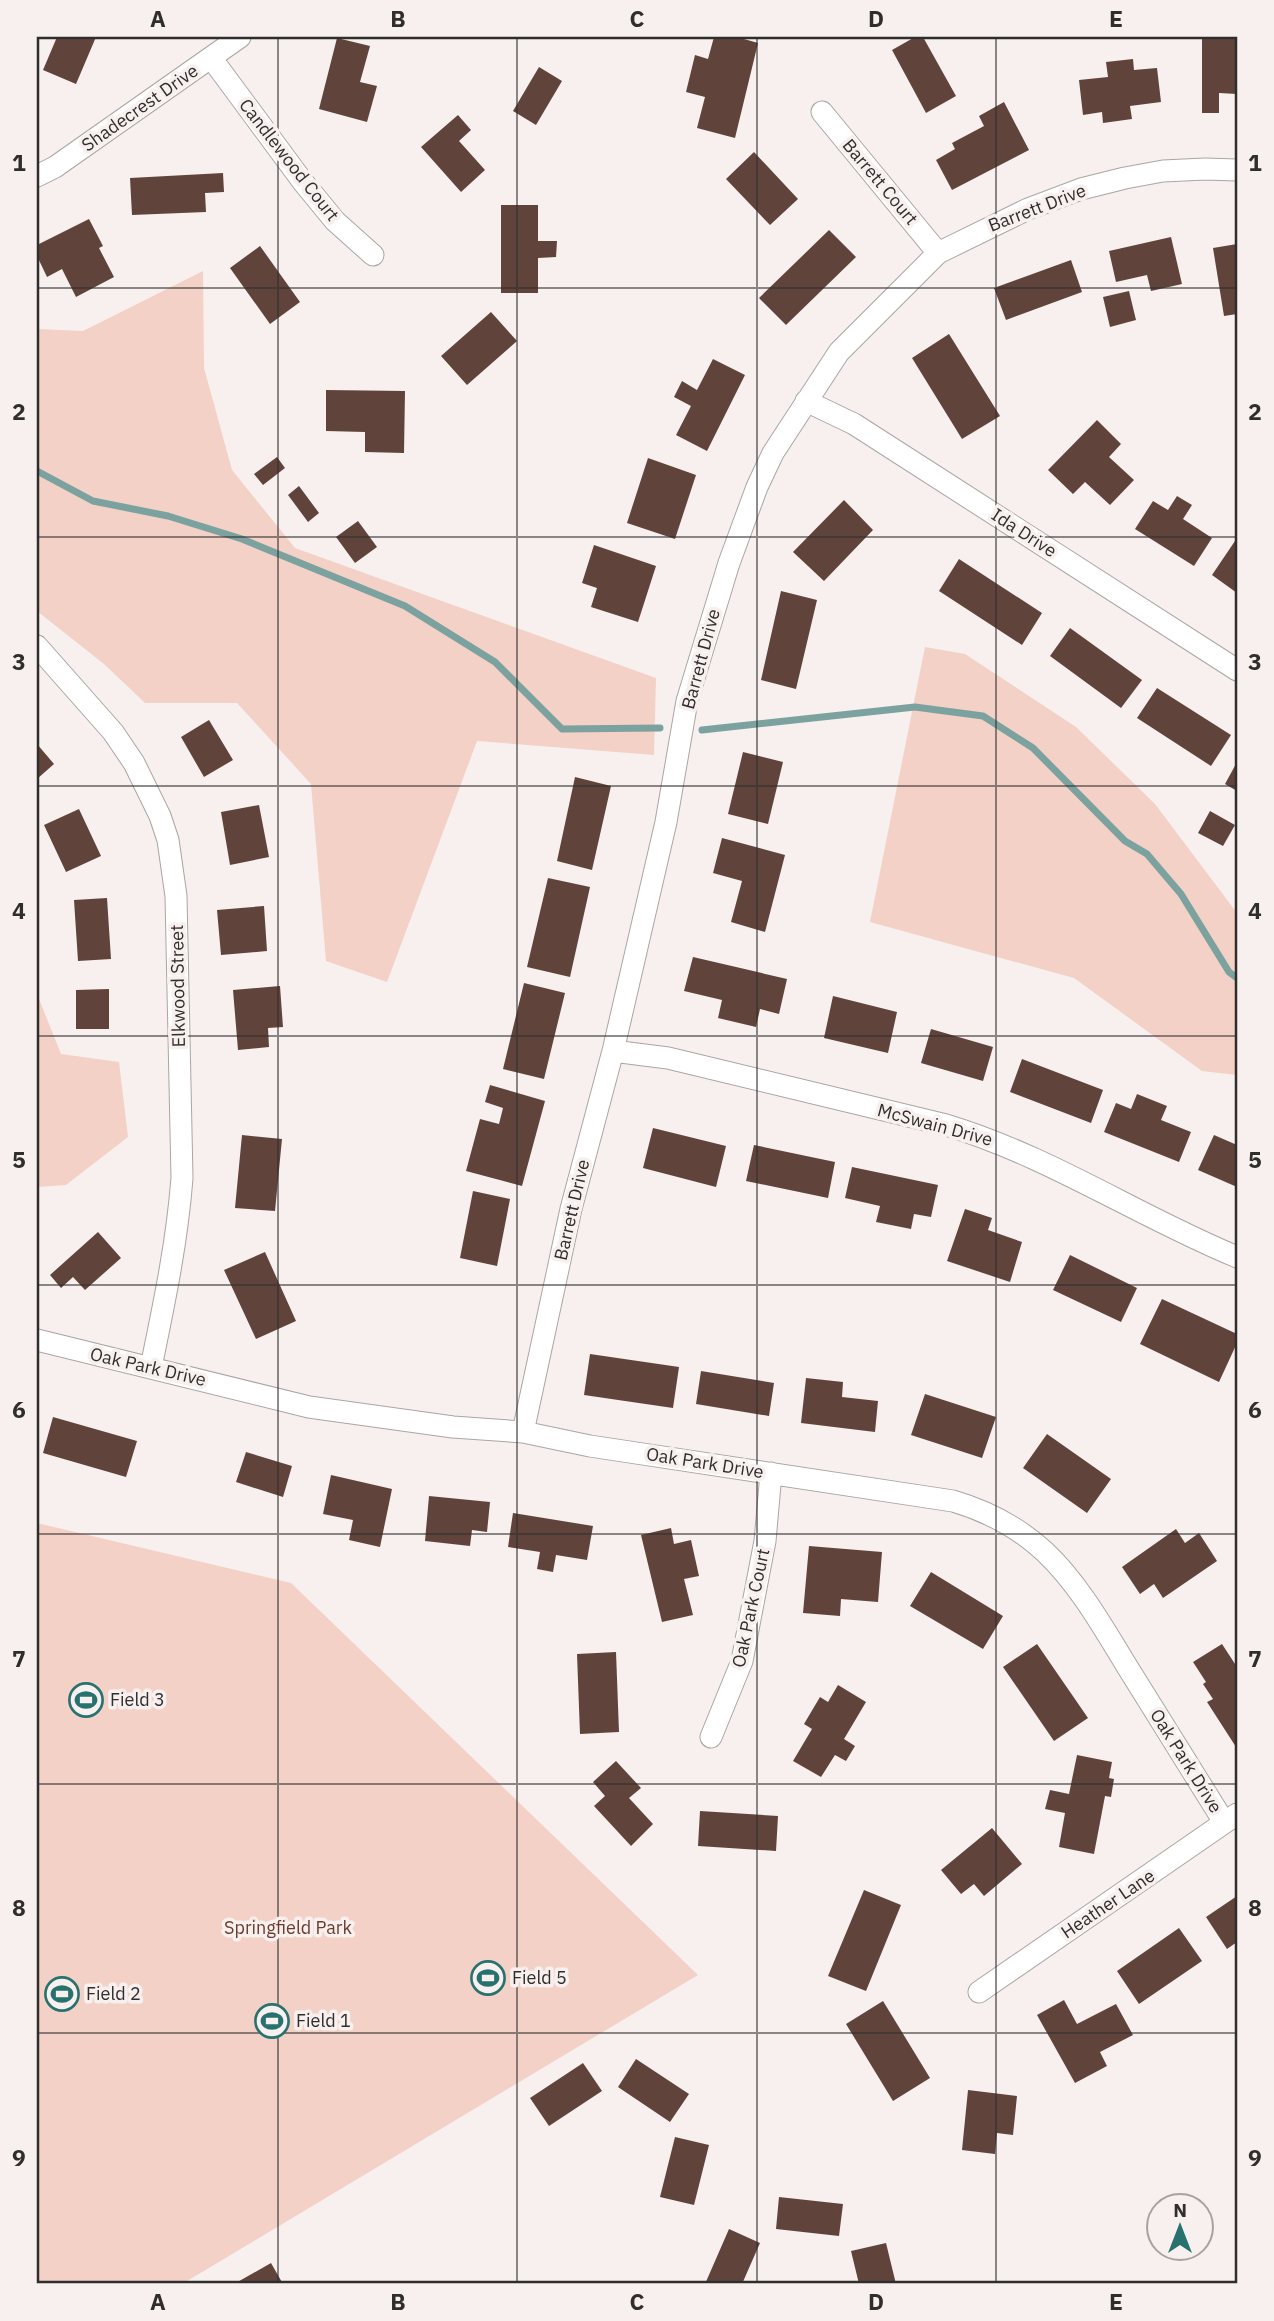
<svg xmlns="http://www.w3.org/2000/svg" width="1274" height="2321" font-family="'IBM Plex Sans',sans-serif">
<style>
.green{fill:#f3d1c6}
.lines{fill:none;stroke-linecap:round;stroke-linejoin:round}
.stream{stroke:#7ba29f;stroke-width:7}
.building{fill:#60443b}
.street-casing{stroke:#aba5a3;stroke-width:23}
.street{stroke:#fff;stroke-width:21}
.grid{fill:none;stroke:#302e2d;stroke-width:2;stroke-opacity:0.55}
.labels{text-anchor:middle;stroke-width:7;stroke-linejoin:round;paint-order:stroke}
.street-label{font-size:18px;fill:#302e2d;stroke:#f7f0ee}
.poi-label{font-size:18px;fill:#302e2d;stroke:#f7f0ee;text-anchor:start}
.park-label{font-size:18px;fill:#6b3b2d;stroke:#f7f0ee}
.neatline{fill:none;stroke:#302e2d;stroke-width:2.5}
.grid-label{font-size:23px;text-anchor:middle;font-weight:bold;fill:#302e2d}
</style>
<rect width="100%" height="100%" fill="#f7f0ee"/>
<!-- green -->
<path class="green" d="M203,271L204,368L232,470L295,548L656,678L654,755L477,741L387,982L326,961L311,784L237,703H145L104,664L37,611V329L83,331Z
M925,647L965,654L1076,727L1155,804L1237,913V1075L1202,1071L1074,978L870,922Z
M37,994L61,1054L119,1062L128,1137L66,1185L37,1187Z
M37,1523L291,1583L698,1975L182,2284H37Z"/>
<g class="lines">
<!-- stream -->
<path class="stream" d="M37,471L93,501L168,516L242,539L405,606L495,662L562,729L660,728
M702,730L915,707L983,716L1033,748L1125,841L1147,854L1181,894L1229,972L1237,978"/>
</g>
<!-- building -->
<path class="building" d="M57,37H96L76,84L43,70Z
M714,37H737L758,43L735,138L697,128L705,97L686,92L695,55L708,59Z
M915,37H923L956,96L926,113L892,50Z
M337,38L370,46L360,82L377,86L367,122L319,109Z
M1202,38H1237V94L1219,93V113H1202Z
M1133,59L1134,70L1157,68L1161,102L1130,106L1132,119L1103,123L1102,112L1083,115L1079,80L1108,77L1106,62Z
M539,67L562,81L536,125L513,111Z
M1004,102L1029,150L952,190L936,160L955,149L952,143L984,126L979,116Z
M458,115L471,130L459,141L485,170L461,192L421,147Z
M754,152L798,199L770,225L726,179Z
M223,173L224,192L205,193L206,212L132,215L130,178Z
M501,205H538V241H557L556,257L538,258V293H501Z
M89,219L103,246L99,248L114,277L76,297L62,269L47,277L37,256V245Z
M829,230L856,257L786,325L759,298Z
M1171,237L1182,284L1151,291L1147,275L1116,282L1109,251Z
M1237,244V314L1224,316L1213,248Z
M260,246L300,302L270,324L230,268Z
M1071,260L1082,292L1006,320L994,288Z
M1129,291L1136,320L1110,327L1103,297Z
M491,312L517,341L467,385L441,356Z
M949,334L1000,416L962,439L912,358Z
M713,359L745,375L707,451L676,435L691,406L674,397L682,381L697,390Z
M326,390L405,391L404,453L365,452V432L326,431Z
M1097,420L1121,444L1109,457L1134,480L1110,505L1085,482L1073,494L1048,470Z
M277,457L285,468L263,485L254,474Z
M648,458L696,475L675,539L627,523Z
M299,486L319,513L308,522L288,495Z
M1177,496L1192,505L1183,519L1212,538L1194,566L1135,529L1153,501L1168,510Z
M844,500L873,530L824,581L793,552Z
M358,521L377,547L355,563L336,537Z
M1237,538V593L1212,575Z
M594,545L656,566L638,622L591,607L597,588L582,583Z
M959,559L1042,613L1022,645L939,591Z
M781,591L817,600L796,689L761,680Z
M1070,628L1142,680L1121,708L1050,656Z
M1157,688L1231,735L1211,766L1137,718Z
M209,720L233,760L204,777L181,737Z
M37,744L54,764L37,779Z
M743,752L783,762L768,824L728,814Z
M1237,762V791L1225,784Z
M575,777L611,786L592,870L557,861Z
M259,805L269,857L230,865L221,812Z
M79,809L101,856L66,872L44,825Z
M1210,811L1235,825L1223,846L1198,833Z
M722,838L785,855L765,932L731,922L742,881L713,873Z
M548,878L590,887L570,977L527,967Z
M107,898L111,959L78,961L74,900Z
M264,906L267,951L221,955L217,910Z
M693,957L787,979L779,1014L760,1009L756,1027L718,1018L722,1000L684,991Z
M524,983L565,993L544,1079L503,1069Z
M280,986L283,1027L268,1028L269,1047L238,1050L233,990Z
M109,989V1029H76V990Z
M833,996L897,1012L888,1053L824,1038Z
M931,1029L993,1047L983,1081L921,1063Z
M1022,1059L1103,1090L1091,1123L1010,1092Z
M490,1085L545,1101L522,1186L466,1171L480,1119L499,1124L503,1108L485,1102Z
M1137,1094L1167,1106L1161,1120L1191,1132L1179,1162L1104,1132L1116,1103L1131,1109Z
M653,1128L726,1146L716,1187L643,1168Z
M242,1135L282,1139L275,1211L235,1208Z
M1214,1135L1237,1145V1187L1198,1170Z
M754,1145L835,1162L828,1198L746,1181Z
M852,1167L938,1185L931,1217L914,1214L911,1229L876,1222L880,1206L845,1198Z
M473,1191L510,1199L497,1266L460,1258Z
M965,1209L992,1218L988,1230L1022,1242L1010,1282L947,1261Z
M98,1232L121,1258L85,1290L73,1277L61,1288L50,1275Z
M265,1252L296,1321L256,1339L224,1270Z
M1070,1255L1137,1288L1121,1322L1053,1290Z
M1162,1299L1237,1334V1343L1219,1382L1140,1344Z
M590,1354L679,1367L673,1408L584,1395Z
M701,1371L774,1383L769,1416L696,1404Z
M806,1378L843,1382L842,1397L878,1401L875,1432L801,1423Z
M925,1394L996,1417L982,1458L911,1435Z
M53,1417L137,1441L126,1477L43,1453Z
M1047,1434L1111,1479L1087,1513L1023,1468Z
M246,1452L292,1466L283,1497L236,1482Z
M331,1475L392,1489L380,1547L349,1540L353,1520L323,1514Z
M429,1496L490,1502L487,1532L472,1530L470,1546L425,1541Z
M513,1513L593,1526L587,1560L556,1555L553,1572L537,1569L540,1552L508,1547Z
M671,1528L674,1544L691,1540L699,1576L684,1579L693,1615L662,1622L641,1535Z
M1176,1529L1185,1543L1199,1533L1217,1561L1163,1598L1154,1584L1140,1594L1122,1567Z
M809,1546L882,1552L878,1602L841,1599L840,1616L803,1613Z
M931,1572L1003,1616L983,1649L910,1606Z
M1037,1644L1088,1718L1054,1741L1003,1667Z
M1222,1644L1237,1667L1236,1747L1207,1702L1213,1699L1203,1684L1206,1682L1193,1662Z
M616,1652L619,1732L580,1734L577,1654Z
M838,1685L866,1702L844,1739L855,1746L846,1761L835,1755L821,1777L793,1761L812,1729L804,1724L820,1697L828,1702Z
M1077,1755L1112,1762L1109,1778L1114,1779L1111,1797L1105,1796L1094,1854L1059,1847L1065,1813L1045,1809L1050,1790L1069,1794Z
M616,1761L641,1788L629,1798L653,1824L631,1846L594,1806L605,1796L593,1782Z
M700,1811L778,1816L776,1851L698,1846Z
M992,1828L1022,1864L984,1896L974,1884L961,1894L941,1870Z
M864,1890L901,1905L866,1991L828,1976Z
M1237,1896V1942L1227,1949L1206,1917Z
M1179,1928L1202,1961L1139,2004L1117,1971Z
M1064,2000L1077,2024L1116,2004L1133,2035L1100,2052L1107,2066L1075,2083L1037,2015Z
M883,2001L930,2078L893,2101L846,2024Z
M636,2059L689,2094L670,2122L618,2087Z
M583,2063L602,2091L549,2126L530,2098Z
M968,2090L1017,2096L1013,2135L997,2133L995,2154L962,2150Z
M675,2137L709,2145L694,2205L660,2197Z
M779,2197L843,2204L839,2236L776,2229Z
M729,2229L760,2243L742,2284H705Z
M886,2243L896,2284H859L851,2251Z
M271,2263L283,2284H234Z"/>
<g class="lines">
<!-- street casing -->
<g class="street-casing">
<path id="street" d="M212,59L303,182L335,221L373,255
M822,112L938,253
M37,176L55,167L240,37
M806,401L854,424L1237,670
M37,646L113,732L134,763L160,816L168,840L176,896L182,1178C177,1243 164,1304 151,1367
M613,1051L668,1058L946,1125C1049,1156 1138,1216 1237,1257
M37,1340L309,1407L453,1427L523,1432L590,1446L953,1501C987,1511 1018,1527 1045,1552C1079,1584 1104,1629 1128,1668C1160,1720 1192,1771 1224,1822
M523,1432L571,1209L613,1051L666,822L687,701L729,563L757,487L773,453L839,352L938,253L1028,209L1081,189L1125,178L1163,171L1205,169L1237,170
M711,1737L742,1661L765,1541L771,1473
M979,1992L1237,1814"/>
</g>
<!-- street -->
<use href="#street" class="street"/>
</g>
<!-- grid -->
<path class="grid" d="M278,37V2284M517,37V2284M757,37V2284M996,37V2284M37,288H1237M37,537H1237M37,786H1237M37,1036H1237M37,1285H1237M37,1534H1237M37,1784H1237M37,2033H1237"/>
<!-- icons -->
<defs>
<g id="stadium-ring" transform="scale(1.75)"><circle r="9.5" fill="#f7f0ee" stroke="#27726e" stroke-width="1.5"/><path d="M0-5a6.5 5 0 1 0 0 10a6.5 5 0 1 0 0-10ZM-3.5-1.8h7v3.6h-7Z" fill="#27726e"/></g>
</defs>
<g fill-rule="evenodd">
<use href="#stadium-ring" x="86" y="1700"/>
<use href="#stadium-ring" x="488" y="1978"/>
<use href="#stadium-ring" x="62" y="1994"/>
<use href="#stadium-ring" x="272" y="2021"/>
</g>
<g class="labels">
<!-- street labels -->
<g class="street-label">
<text transform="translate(140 108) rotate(-35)" y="6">Shadecrest Drive</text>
<text transform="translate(289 160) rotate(52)" y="6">Candlewood Court</text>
<text transform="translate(880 182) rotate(50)" y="6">Barrett Court</text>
<text transform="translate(1037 208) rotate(-21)" y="6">Barrett Drive</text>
<text transform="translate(1024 533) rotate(33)" y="6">Ida Drive</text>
<text transform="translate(701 659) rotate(-75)" y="6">Barrett Drive</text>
<text transform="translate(178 986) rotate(-91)" y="6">Elkwood Street</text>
<text transform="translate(935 1125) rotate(15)" y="6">McSwain Drive</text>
<text transform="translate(572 1210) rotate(-77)" y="6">Barrett Drive</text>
<text transform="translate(148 1367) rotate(13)" y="6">Oak Park Drive</text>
<text transform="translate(705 1463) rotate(9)" y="6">Oak Park Drive</text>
<text transform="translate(751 1608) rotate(-78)" y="6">Oak Park Court</text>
<text transform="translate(1186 1761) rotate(58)" y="6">Oak Park Drive</text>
<text transform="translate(1108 1904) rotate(-34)" y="6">Heather Lane</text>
</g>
<!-- poi labels -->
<g class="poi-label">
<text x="110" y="1706">Field 3</text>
<text x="512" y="1984">Field 5</text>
<text x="86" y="2000">Field 2</text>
<text x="296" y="2027">Field 1</text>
</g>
<!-- park labels -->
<g class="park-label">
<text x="288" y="1934">Springfield Park</text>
</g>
</g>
<!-- border -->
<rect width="1274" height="2321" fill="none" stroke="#f7f0ee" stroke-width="77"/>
<!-- north arrow -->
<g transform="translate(1180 2227)"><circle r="33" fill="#f7f0ee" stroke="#a7a2a1" stroke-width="2"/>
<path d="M0-5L12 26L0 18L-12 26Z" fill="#27726e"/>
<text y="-10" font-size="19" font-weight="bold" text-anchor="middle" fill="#302e2d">N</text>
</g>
<rect x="38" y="38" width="1198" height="2244" class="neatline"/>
<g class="grid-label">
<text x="158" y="27">A</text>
<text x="398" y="27">B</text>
<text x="637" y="27">C</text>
<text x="876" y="27">D</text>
<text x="1116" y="27">E</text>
<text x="19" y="171">1</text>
<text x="1255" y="171">1</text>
<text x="19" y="420">2</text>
<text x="1255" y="420">2</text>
<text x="19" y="670">3</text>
<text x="1255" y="670">3</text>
<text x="19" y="919">4</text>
<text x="1255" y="919">4</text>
<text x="19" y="1168">5</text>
<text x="1255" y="1168">5</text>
<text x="19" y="1418">6</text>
<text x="1255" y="1418">6</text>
<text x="19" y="1667">7</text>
<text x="1255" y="1667">7</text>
<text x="19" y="1916">8</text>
<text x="1255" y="1916">8</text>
<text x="19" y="2166">9</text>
<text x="1255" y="2166">9</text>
<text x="158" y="2310">A</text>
<text x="398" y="2310">B</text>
<text x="637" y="2310">C</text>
<text x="876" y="2310">D</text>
<text x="1116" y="2310">E</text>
</g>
</svg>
